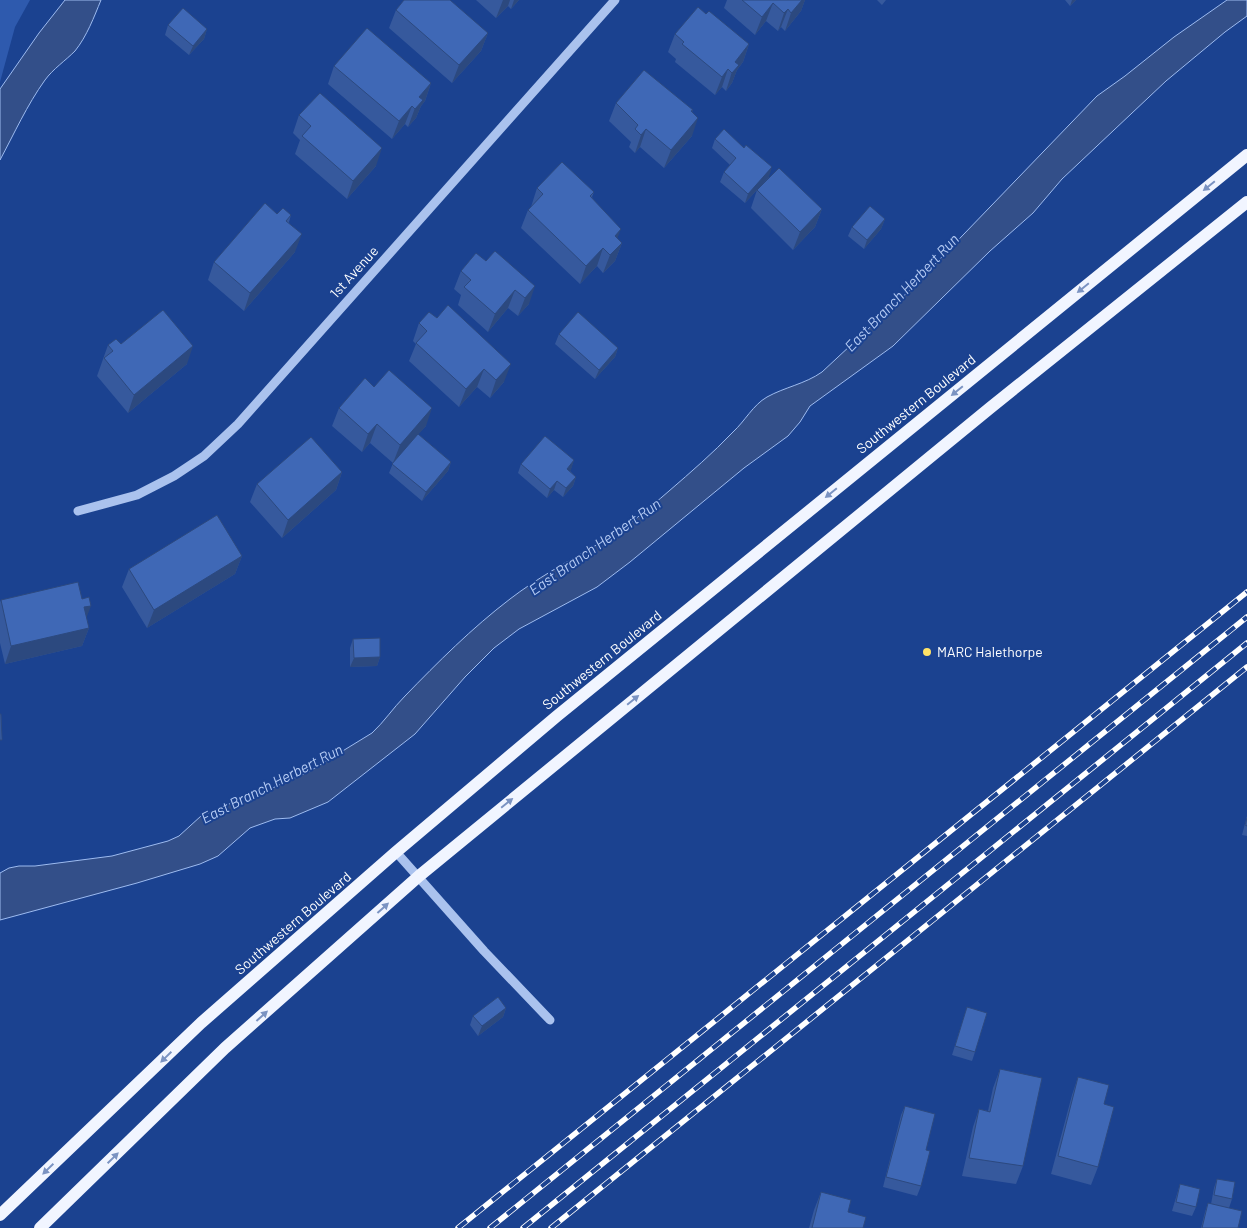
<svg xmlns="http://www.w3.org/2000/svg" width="1247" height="1228" font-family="Barlow,sans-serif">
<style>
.green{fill:#2e5aae}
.water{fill:#334f89;stroke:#9dbbf0}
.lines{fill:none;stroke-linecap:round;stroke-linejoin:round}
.minor{stroke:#aac2ee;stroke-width:9}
.major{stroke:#f1f5ff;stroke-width:12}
.rail-casing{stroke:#fff;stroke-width:5.5}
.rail{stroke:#1b4290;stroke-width:4;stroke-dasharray:11;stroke-linecap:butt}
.wall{fill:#36599d}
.shaded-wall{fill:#2c497f}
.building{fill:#3f68b6;stroke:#2c497f}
.oneway{fill:#7b93c2}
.poi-dot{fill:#ffe367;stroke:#1b4290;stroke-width:2}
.labels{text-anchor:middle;stroke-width:4;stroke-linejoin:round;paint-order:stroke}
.street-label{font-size:14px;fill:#fff;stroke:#1b4290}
.poi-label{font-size:14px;fill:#fff;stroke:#1b4290;text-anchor:start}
.water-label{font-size:15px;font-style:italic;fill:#b6ccf5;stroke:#1b4290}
</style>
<rect width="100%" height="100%" fill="#1b4290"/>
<!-- green -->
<path class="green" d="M0,0H30L15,27L0,82Z"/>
<!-- water -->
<path class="water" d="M65,0H101C94,17 87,36 75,51C65,61 53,69 45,80C27,105 14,134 0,160V89L39,33Z
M1227,0H1247V16L1225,32L1166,81L1062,179L1033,213L990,251L893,346L810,406L800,422L788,436L744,468L630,562L597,587L519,629L494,648L465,677L415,734L328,802L290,818L275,819L250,828L218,856L200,864L137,883L0,920V873L9,868L19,866H35L112,856L168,841L179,836L201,816L236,801L257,795L310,771L372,733C384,722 393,708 405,696C438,662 472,628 510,599C536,579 565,563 593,547C621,532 646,511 669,491C691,472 713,453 733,432C745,421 753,405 767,397C785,387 805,384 822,372L911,289L1097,96L1125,76L1174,37Z"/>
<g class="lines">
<!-- minor -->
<path class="minor" d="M78,511L137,495L174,476L204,456L238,424L615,0
M396,852L484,951L550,1020"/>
<!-- major -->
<path class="major" d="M0,1215L201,1023L396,852L557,716L1247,155
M40,1228L225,1048L419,876L990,408L1247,202"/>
<!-- rail casing -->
<g class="rail-casing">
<path id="rail" d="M458,1228L1247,592
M490,1228L1247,617
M523,1228L1247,643
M551,1228L1247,667"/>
</g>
<!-- rail -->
<use href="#rail" class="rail"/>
</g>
<!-- wall -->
<path class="wall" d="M476,0H519L511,9L508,6L496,18Z
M727,0H805L801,11L785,31L781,27L778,31L766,21L755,35L724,8Z
M877,0H886L882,5Z
M1065,0H1076L1070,6Z
M396,10L488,33L481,51L452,83L389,28Z
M706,14L749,44L743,62L737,70L732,83L726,91L722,87L715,95L675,62L676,59L668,52L675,34Z
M168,25L207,29L204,39L189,55L165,35Z
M334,66L431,83L425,101L421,106L416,118L408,127L405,124L392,139L328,84Z
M616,103L693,110L692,112V136L664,168L640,147L635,153L629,147L631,142L609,121Z
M299,115L376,166L347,199L295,154L300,140L293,133Z
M715,139L769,177L745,203L720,182L724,172L730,165L712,148Z
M537,188L594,192L592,197L617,239L622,243L615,261L603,273L597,266L580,284L521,228L528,210L531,207Z
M757,190L822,209L815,227L793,250L751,208Z
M277,214L291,215L289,222L295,252L244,311L208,280L214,262Z
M885,219L881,229L864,249L848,236L852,227Z
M495,251L529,304L518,316L508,308L488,332L458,305L461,295L454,289L461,271L486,261Z
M437,318L504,382L490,398L477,387L459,407L409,361L416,344L413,341L419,323Z
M559,334L618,348L615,357L595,379L555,344Z
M121,344L187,364L128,413L97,376L108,345Z
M374,387L426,426L418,434L451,462L448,471L422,501L389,473L393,463L370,443L362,452L332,426L339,408Z
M574,460L570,471L576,477L573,486L563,497L554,490L547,498L518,473L521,464Z
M342,472L336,490L282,538L250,502L257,484Z
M242,556L235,574L147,628L122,587L129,569Z
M1,600L86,618L89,628L82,646L5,664L0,643V602Z
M353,639L380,657L377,666L350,667V648Z
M1247,816V836L1242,835Z
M967,1007L975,1052L972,1061L952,1055Z
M506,1008L503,1017L478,1036L470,1025L473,1016Z
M1000,1069L1023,1166L1016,1184L962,1176L973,1127L979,1109L988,1111L993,1088Z
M1078,1077L1104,1104L1098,1167L1091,1185L1051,1174L1072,1095Z
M905,1106L926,1150L921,1186L917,1196L883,1187L901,1115Z
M1217,1179L1232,1199L1229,1208L1238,1228H1201L1205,1212L1208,1203L1211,1204L1214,1188Z
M1180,1184L1196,1207L1192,1216L1172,1211Z
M821,1192L848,1212L863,1228H809L814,1210Z"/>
<!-- shaded-wall -->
<path class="shaded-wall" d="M503,0H510L508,6L496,18Z
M514,0H519L511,9Z
M802,0H805L801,11L785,31L791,13Z
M1072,0H1076L1070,6Z
M773,3L766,21L755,35L762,17Z
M788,9L781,27L778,31L784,13Z
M207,29L204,39L189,55L193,46Z
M488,33L481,51L452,83L459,65Z
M749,44L743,62L737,70L732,83L726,91L735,62Z
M728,69L722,87L715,95L722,77Z
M431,83L425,101L421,106L416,118L408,127L419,97Z
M412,106L405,124L392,139L399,121Z
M698,118L692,136L664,168L671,150Z
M646,129L640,147L635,153L641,135Z
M382,148L376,166L347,199L353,181Z
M772,167L769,177L745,203L748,194Z
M822,209L815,227L793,250L800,232Z
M885,219L881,229L864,249L867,240Z
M621,229L614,247L608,254L615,236Z
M302,234L295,252L244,311L250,293Z
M622,243L615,261L603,273L610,255Z
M603,248L597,266L580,284L586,266Z
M535,286L529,304L518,316L525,298Z
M515,290L508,308L488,332L495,314Z
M193,346L187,364L128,413L134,395Z
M618,348L615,357L595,379L599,370Z
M511,364L504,382L490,398L496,380Z
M484,369L477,387L459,407L466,389Z
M432,408L426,426L393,463L400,445Z
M377,424L370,443L362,452L368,434Z
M574,460L571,470L564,478L567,469Z
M451,462L448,471L422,501L426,492Z
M342,472L336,490L282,538L288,520Z
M576,477L573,486L563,497L566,488Z
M557,481L554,490L547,498L550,489Z
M242,556L235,574L147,628L154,610Z
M91,606L84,624V607Z
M89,628L82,646L5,664L11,646Z
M380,657L377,666L350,667L354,658Z
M506,1008L503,1017L478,1036L482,1026Z"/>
<!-- building -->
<path class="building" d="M404,0H450L488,33L459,65L396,10Z
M742,0H802L791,13L788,9L784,13L773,3L762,17Z
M698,7L706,14L709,11L749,44L735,62L739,65L732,73L728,69L722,77L682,44L684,42L675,34Z
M183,8L207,29L193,46L168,25Z
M367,28L431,83L419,97L423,100L415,109L412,106L399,121L334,66Z
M644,70L693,110L691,111L698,118L671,150L646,129L641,135L635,129L638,125L616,103Z
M320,93L382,148L353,181L302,136L311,126L299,115Z
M724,129L744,148L746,145L772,167L748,194L724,172L736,158L715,139Z
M562,162L594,192L590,196L621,229L615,236L622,243L610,255L603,248L586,266L528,210L543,194L537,188Z
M779,168L822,209L800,232L757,190Z
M265,203L277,214L283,208L291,215L286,221L302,234L250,293L214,262Z
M870,206L885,219L867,240L852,227Z
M495,251L535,286L525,298L515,290L495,314L464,287L471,280L461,271L476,253L486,261Z
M448,305L511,364L496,380L484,369L466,389L416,343L427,331L419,323L429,312L437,318Z
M163,310L193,346L134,395L104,358L113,351L108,345L116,339L121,344Z
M578,312L618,348L599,370L559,334Z
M389,370L432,408L400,445L377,424L368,434L339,408L365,378L374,387Z
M418,434L451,462L426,492L392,464Z
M545,436L574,460L567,469L576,477L566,488L557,481L550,489L521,464Z
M311,437L342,472L288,520L257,484Z
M217,515L242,556L154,610L129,569Z
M78,582L82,599L89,597L91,606L84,607L89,628L11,646L1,600Z
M380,638V657L354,658L353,639Z
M0,714H1L2,740H0Z
M1247,818V826L1245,825Z
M498,997L506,1008L482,1026L473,1016Z
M967,1007L987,1013L975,1052L955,1046Z
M1000,1069L1042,1078L1023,1166L969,1158L979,1109L990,1112Z
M1078,1077L1109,1085L1104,1104L1114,1107L1098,1167L1058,1156Z
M905,1106L935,1114L926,1150L930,1151L921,1186L886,1177Z
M1217,1179L1235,1182L1232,1199L1214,1195Z
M1180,1184L1200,1189L1196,1207L1176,1202Z
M821,1192L851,1200L848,1212L866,1217L863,1228H812Z
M1208,1203L1242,1211L1238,1228H1202Z"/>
<!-- one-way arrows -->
<defs><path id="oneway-solid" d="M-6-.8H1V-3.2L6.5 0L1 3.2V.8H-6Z" transform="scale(1.25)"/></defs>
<g class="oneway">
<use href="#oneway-solid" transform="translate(1209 186) rotate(141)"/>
<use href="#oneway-solid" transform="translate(1083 288) rotate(141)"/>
<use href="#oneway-solid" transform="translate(957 391) rotate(141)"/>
<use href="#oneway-solid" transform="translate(831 493) rotate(141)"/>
<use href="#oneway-solid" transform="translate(633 700) rotate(-39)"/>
<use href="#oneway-solid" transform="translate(507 803) rotate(-39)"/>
<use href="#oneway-solid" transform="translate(383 908) rotate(-42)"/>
<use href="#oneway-solid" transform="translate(262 1016) rotate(-42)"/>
<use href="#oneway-solid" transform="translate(166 1057) rotate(136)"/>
<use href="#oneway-solid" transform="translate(113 1158) rotate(-44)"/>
<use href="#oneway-solid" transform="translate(48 1169) rotate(136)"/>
</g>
<!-- markers -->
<circle class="poi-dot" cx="927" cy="652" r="5"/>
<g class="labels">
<!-- street labels -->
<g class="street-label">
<text transform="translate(354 272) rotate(-48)" y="5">1st Avenue</text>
<text transform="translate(916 404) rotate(-39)" y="5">Southwestern Boulevard</text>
<text transform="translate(602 660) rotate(-39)" y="5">Southwestern Boulevard</text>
<text transform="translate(293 923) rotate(-41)" y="5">Southwestern Boulevard</text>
</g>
<!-- poi labels -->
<g class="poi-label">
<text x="937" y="657">MARC Halethorpe</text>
</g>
<!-- water labels -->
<g class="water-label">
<text transform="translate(902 293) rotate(-46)" y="5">East Branch Herbert Run</text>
<text transform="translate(595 547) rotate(-35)" y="5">East Branch Herbert Run</text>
<text transform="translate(272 784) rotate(-27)" y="5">East Branch Herbert Run</text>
</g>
</g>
</svg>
